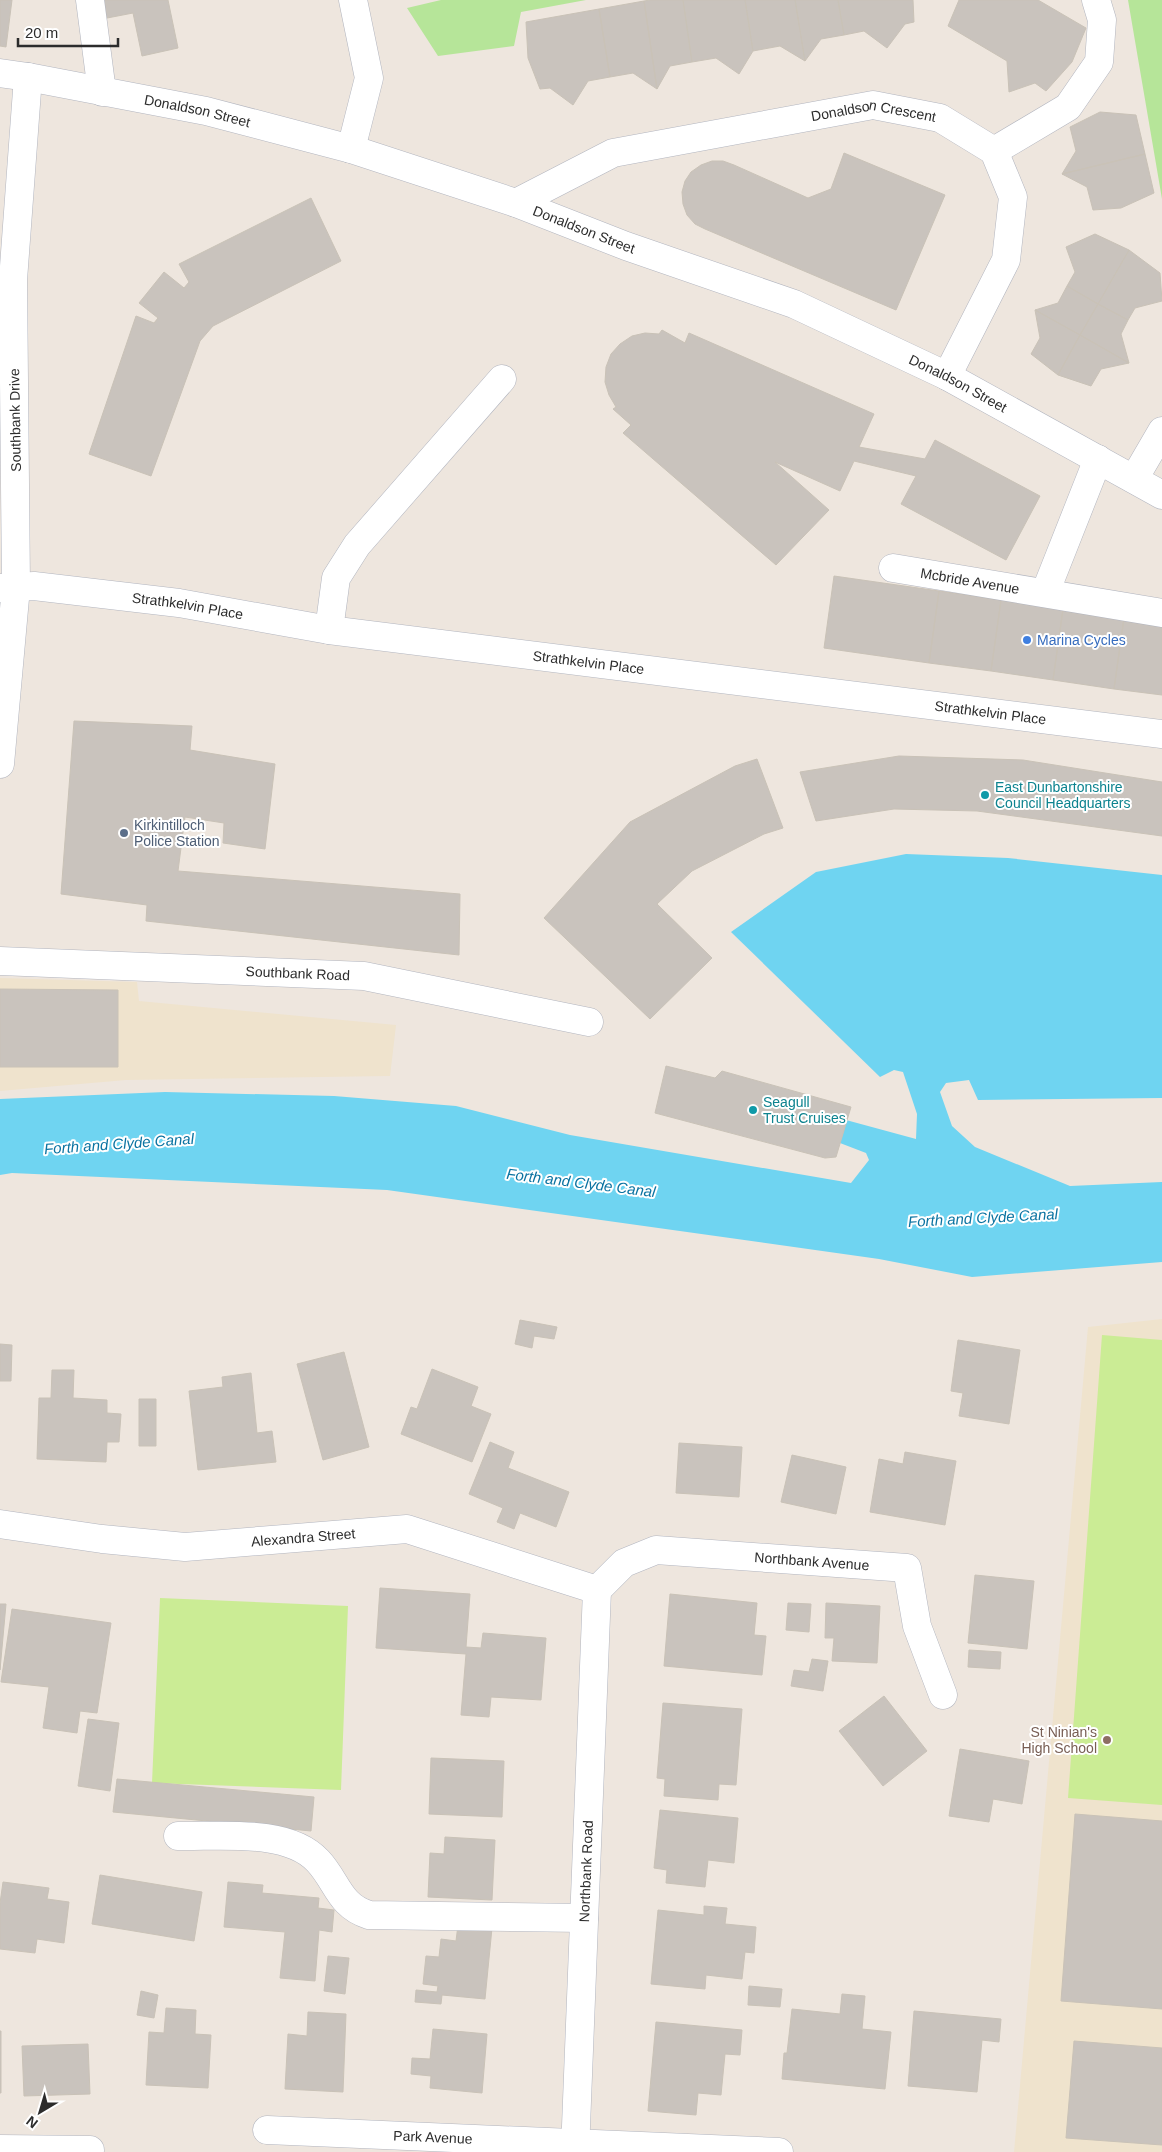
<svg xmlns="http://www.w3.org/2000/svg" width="1162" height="2152" font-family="Helvetica,sans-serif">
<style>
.education{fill:#efe3cd}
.green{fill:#b6e599}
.pitch{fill:#cbec95}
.water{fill:#6fd4f1}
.building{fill:#c9c3bd;stroke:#c9c2b7}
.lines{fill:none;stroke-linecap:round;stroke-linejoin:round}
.minor-casing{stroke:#b2b5bf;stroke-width:29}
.minor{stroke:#fff;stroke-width:28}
.shop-dot{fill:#3f7fe0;stroke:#fff;stroke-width:2}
.culture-dot{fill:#0f9aa8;stroke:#fff;stroke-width:2}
.service-dot{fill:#5c6f8a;stroke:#fff;stroke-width:2}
.education-dot{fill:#8d6e63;stroke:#fff;stroke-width:2}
.labels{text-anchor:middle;stroke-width:4;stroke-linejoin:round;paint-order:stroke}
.street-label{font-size:14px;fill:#2c2c2c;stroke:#fff}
.shop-label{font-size:14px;fill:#366cbe;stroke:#fff;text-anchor:start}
.culture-label{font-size:14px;fill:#0d838f;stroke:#fff;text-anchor:start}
.service-label{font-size:14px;fill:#4e5e75;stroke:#fff;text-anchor:start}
.education-label{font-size:14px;fill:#785e54;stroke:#fff;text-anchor:end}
.water-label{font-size:15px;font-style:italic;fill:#0b73a1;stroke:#fff}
</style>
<rect width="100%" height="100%" fill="#eee6de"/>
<!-- education -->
<path class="education" d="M0,978L137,982L139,1001L396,1025L390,1076L126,1080L0,1091Z
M1162,1319V2152H1014L1088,1327Z"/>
<!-- green -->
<path class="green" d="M441,0H586L521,12L514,46L438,56L407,8Z
M1128,0H1162V199Z"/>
<!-- pitch -->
<path class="pitch" d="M1102,1335L1162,1340V1805L1068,1798Z
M160,1598L348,1606L341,1790L152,1783Z"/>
<!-- water -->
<path class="water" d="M906,854L1008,858L1162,875V1098L978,1100L969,1080L946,1083L940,1092L952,1126L975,1147L1070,1186L1162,1182V1262L972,1277L879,1259L387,1190L12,1173L0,1175V1099L165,1092L334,1096L456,1106L570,1135L851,1183L869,1160L866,1153L840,1143L846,1120L916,1139L917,1114L903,1072L894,1070L880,1077L731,932L816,872Z"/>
<!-- building -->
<path class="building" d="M0,0H12L6,47L0,46Z
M98,0H168L178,48L142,56L133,13L102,19Z
M650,0H683L692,62L670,66L657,89L644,1Z
M683,0H745L753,51L739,74L716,58L692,62Z
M745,0H795L805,61L780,46L753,51Z
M795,0H838L844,35L821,39L805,61Z
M838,0H913L914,22L905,24L887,48L864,31L844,35Z
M959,0H1038L1086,28L1072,62L1046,91L1035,83L1009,92L1007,61L948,26Z
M644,1L657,89L633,73L610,77L599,9Z
M599,9L610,77L588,81L573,105L550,88L540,89L528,58L526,22Z
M1100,112L1136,115L1145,154L1062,174L1076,151L1070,127Z
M844,153L945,195L896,310L705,229L695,224L687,215L683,204L682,192L685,181L691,172L701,165L712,161H723L734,165L808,198L831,189Z
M1145,154L1154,193L1121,208L1093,210L1087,187L1062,174Z
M311,198L341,261L213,326L200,341L151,476L89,454L136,316L154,323L158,318L139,303L164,272L184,288L189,282L179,264Z
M1095,234L1129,250L1098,304L1067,286L1075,272L1066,247Z
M1129,250L1160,273L1162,301L1135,308L1128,320L1098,304Z
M1067,286L1098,304L1080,335L1035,310L1058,303Z
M1098,304L1128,320L1121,334L1129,363L1080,335Z
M1035,310L1080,335L1058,375L1031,354L1040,338Z
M662,330L685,343L689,333L874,414L859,447L925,459L935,440L1040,496L1006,560L901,504L916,476L854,461L840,491L775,462L829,510L776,565L623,433L631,425L613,409L616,407L609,395L605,382L606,367L611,354L620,344L632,336L645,333L659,334Z
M1080,335L1129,363L1101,369L1091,386L1058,375Z
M834,576L939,591L929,663L824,648Z
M939,591L1001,600L991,671L929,663Z
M1001,600L1063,609L1053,680L991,671Z
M1063,609L1124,618L1114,689L1053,680Z
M1124,618L1162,623V695L1114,689Z
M74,721L192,726L190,750L275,764L265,849L223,843L224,823L185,817L178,871L460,894L459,955L146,921L147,905L61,894Z
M899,756L1023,760L1162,782V836L977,811L894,809L816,821L800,772Z
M757,759L783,828L764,834L692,871L657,904L712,958L650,1019L544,918L630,822L735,766Z
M0,989L118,990V1067H0Z
M666,1066L715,1078L722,1071L851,1107L836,1157L825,1158L655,1113Z
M520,1320L557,1327L554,1339L534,1336L532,1348L515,1344Z
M958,1340L1020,1350L1009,1424L959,1416L963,1393L951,1391Z
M0,1344L12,1345L11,1381H0Z
M344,1352L369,1447L323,1460L297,1364Z
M432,1369L478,1387L471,1406L491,1414L472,1462L401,1434L411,1407L417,1409Z
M52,1370H74L73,1398L107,1400V1413L121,1414L119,1442H107L106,1462L37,1459L39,1398H51Z
M251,1373L257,1433L272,1431L276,1462L198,1470L189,1391L223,1387L222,1377Z
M139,1399H156V1446H139Z
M490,1442L514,1452L508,1468L569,1492L556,1527L520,1513L514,1529L497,1522L503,1508L469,1494Z
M679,1443L742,1447L739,1497L676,1493Z
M905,1452L956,1461L945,1525L870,1512L879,1459L903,1464Z
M792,1455L846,1467L836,1514L781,1502Z
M975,1575L1034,1581L1027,1649L968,1643Z
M380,1588L470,1594L466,1647L481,1648L483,1633L546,1638L541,1700L491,1697L489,1717L461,1715L466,1654L376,1648Z
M670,1594L757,1603L754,1635L766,1636L762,1675L664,1666Z
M788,1603L811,1604L809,1632L786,1630Z
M826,1603L880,1606L877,1663L832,1661L834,1638H825Z
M0,1604H6L0,1670Z
M12,1609L111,1623L97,1713L80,1711L77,1733L43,1728L49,1687L1,1682Z
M969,1650L1001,1652L1000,1669L968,1667Z
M812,1659L828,1661L823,1691L791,1686L794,1670L809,1672Z
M884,1696L927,1751L883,1786L839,1731Z
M663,1703L742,1709L736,1785L719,1784L718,1800L664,1796L665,1779L657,1778Z
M88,1719L119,1723L110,1791L78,1786Z
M960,1749L1029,1761L1022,1804L993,1799L989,1822L949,1816Z
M431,1758L504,1761L502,1817L429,1814Z
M117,1779L314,1797L311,1831L113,1812Z
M660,1810L738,1818L734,1863L708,1860L705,1887L666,1883L667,1870L654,1868Z
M1075,1814L1162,1821V2009L1061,2001Z
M445,1837L495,1840L492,1900L428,1897L430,1853L444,1854Z
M100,1875L202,1892L194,1941L92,1924Z
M3,1882L49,1888L47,1899L69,1902L64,1943L37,1939L35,1953L0,1949V1903Z
M228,1882L263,1885L262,1893L319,1898L318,1908L334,1910L332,1932L319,1930L315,1981L280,1978L285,1932L224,1927Z
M704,1906L727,1908L725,1924L756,1927L754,1953L745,1952L742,1979L706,1975L705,1989L651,1984L658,1910L704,1915Z
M458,1925L492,1928L485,1999L442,1995L441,2004L415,2002L416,1990L437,1992L438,1986L423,1984L426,1956L439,1957L441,1939L456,1941Z
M328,1956L349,1958L345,1994L324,1991Z
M749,1986L782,1989L780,2007L748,2005Z
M141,1991L158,1995L154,2018L137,2015Z
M842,1994L865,1996L862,2029L891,2032L885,2089L782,2079L784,2053H787L792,2009L840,2014Z
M166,2008L196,2010L195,2034L211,2035L208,2088L146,2085L149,2032L164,2033Z
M914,2011L1001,2019L999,2042L982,2040L977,2092L908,2086Z
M308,2012L346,2014L343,2092L285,2089L288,2034L307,2036Z
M656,2022L742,2030L740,2055L725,2054L721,2095L698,2093L696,2115L648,2111Z
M433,2029L487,2034L482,2093L430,2088L431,2076L411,2074L412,2058L430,2059Z
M0,2031H1V2093H0Z
M1074,2041L1162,2048V2145L1066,2138Z
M88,2044L90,2094L24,2096L22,2046Z"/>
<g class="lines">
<!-- minor casing -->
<g class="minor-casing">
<g id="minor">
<path d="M90,0L102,92"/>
<path id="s1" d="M0,73L28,77L206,111L351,149L516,203L626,246L794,304L947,376L1162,495"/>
<path d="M351,149L369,78L353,0"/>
<path d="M994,151L1068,107L1099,62L1102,20L1096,0"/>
<path id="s2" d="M516,203L613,153L873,105L940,118L994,151L1013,197L1006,260L947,376"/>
<path d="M1134,479L1162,431"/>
<path id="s3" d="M893,568L1162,613"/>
<path id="s4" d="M0,588L34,586L179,603L329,630L1162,734"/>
<path d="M1045,593L1098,459"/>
<path d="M329,630L336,578L357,545L502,379"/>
<path d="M0,764L16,587L13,280L28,77"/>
<path id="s5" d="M0,961L364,976L589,1022"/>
<path id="s6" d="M0,1524L102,1539L185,1547L407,1529L597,1590"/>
<path id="s7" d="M597,1590L624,1563L656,1550L907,1568L917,1626L943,1695"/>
<path d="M178,1836C219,1837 288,1828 318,1861C337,1881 339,1906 369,1915L584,1918"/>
<path id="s8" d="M267,2130L779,2152"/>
<path d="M0,2149L90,2150"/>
<path id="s9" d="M575,2152L597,1590"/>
</g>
</g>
<!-- minor -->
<use href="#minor" class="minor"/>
</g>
<!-- markers -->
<circle class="shop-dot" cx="1027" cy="640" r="5"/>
<g class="culture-dot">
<circle cx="985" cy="795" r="5"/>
<circle cx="753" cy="1110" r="5"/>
</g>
<circle class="service-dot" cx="124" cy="833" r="5"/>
<circle class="education-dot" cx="1107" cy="1740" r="5"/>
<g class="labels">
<!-- street labels -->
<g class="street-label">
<text dy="5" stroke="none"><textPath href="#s1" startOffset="201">Donaldson Street</textPath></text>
<text dy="5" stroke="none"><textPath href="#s2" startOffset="374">Donaldson Crescent</textPath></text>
<text dy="5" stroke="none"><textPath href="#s1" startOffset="606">Donaldson Street</textPath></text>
<text dy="5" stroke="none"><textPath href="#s1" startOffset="1011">Donaldson Street</textPath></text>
<text transform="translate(15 420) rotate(-91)" y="5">Southbank Drive</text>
<text dy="5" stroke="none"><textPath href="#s3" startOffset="78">Mcbride Avenue</textPath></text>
<text dy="5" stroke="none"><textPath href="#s4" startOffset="189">Strathkelvin Place</textPath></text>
<text dy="5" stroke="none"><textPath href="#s4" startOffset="594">Strathkelvin Place</textPath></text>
<text dy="5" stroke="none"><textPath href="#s4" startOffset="999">Strathkelvin Place</textPath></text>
<text dy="5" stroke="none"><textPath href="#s5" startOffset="298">Southbank Road</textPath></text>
<text dy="5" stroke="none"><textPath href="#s6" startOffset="305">Alexandra Street</textPath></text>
<text dy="5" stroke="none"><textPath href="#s7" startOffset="229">Northbank Avenue</textPath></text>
<text dy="5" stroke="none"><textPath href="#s9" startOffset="281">Northbank Road</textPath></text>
<text dy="5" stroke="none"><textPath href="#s8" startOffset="166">Park Avenue</textPath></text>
</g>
<!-- shop labels -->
<g class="shop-label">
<text x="1037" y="645">Marina Cycles</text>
</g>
<!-- culture labels -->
<g class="culture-label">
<text x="995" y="792">East Dunbartonshire<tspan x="995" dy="16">Council Headquarters</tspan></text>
<text x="763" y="1107">Seagull<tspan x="763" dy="16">Trust Cruises</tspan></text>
</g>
<!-- service labels -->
<g class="service-label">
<text x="134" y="830">Kirkintilloch<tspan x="134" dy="16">Police Station</tspan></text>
</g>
<!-- education labels -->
<g class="education-label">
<text x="1097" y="1737">St Ninian's<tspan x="1097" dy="16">High School</tspan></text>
</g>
<!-- water labels -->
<g class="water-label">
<text transform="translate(119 1144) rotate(-4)" y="5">Forth and Clyde Canal</text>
<text transform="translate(581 1183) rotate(7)" y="5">Forth and Clyde Canal</text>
<text transform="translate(983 1218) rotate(-3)" y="5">Forth and Clyde Canal</text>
</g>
</g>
<!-- north arrow -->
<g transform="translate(40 2112) rotate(218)" stroke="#ffffff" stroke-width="4" paint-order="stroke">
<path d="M0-4L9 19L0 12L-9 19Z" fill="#2c2c2c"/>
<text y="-8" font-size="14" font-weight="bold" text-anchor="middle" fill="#2c2c2c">N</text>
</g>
<!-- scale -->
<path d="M18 38v8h100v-8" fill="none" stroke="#2c2c2c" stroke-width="2.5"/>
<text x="25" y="38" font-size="15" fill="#2c2c2c" stroke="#ffffff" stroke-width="4" paint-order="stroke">20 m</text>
</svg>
